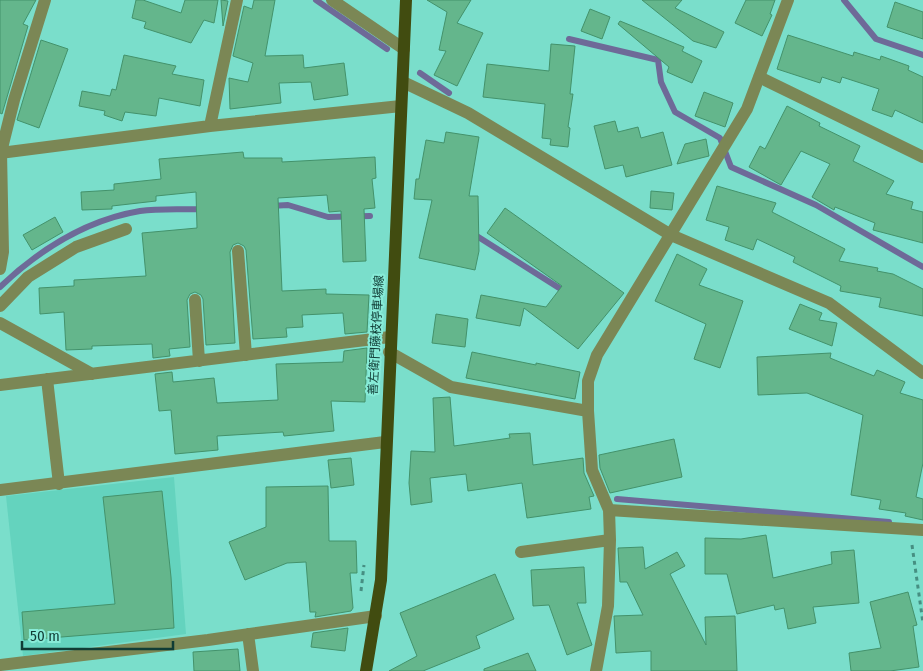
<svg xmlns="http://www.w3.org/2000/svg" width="923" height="671" font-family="'Fira Sans Condensed','Noto Sans JP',sans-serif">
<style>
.built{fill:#64d3be}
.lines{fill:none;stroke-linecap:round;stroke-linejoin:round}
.stream{stroke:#6e6a98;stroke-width:6}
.building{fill:#64b68c;stroke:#43926b}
.path{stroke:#468f82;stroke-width:3;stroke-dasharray:4 4;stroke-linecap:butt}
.minor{stroke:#7b8755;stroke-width:12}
.major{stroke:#414c10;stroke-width:12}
.labels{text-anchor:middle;stroke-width:4;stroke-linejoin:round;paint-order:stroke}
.street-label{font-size:12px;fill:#103c35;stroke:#88ecd8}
</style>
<rect width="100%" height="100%" fill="#7adecb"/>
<!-- built -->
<path class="built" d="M174,477L186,634L23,656L6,496Z"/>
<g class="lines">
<!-- stream -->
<path class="stream" d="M316,0L387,49
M844,0L876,39L923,55
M569,39L658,60L661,82L675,112L720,138L731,167L816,205L923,267
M420,73L449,93
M270,206L288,205L328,217L370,216
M472,233L567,293
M0,287C38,251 86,220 140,211C161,208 184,210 205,209
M617,499L889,522"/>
</g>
<!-- building -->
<path class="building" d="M0,0H36L23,24L28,26L2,114L0,113Z
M136,0H143L181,13L185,0H218L214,23L204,20L191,43L144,28L146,22L132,18Z
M221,0L228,1L223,26Z
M254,0H275L265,56L303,55L304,68L344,63L348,95L314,100L311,82L279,83L281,103L230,109L229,78L248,82L253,63L233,56L244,6L252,9Z
M427,0H471L457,23L483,33L457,86L434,75L446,51L439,50L447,12Z
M642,0H682L675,8L724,32L716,48L693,41Z
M746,0H775L770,14L772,15L762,36L735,23Z
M895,2L923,12V39L887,27Z
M590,9L610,17L602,39L581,31Z
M620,21L684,47L682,51L702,61L692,83L667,72L669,67L618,24Z
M788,35L853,56L854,52L880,60L881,56L909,66L908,70L923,77V123L895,110L892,117L872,110L879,89L842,77L840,83L822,77L820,83L777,69Z
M41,40L68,49L39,128L17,120Z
M551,44L575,46L570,94H573L568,127L570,128L568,147L550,145L551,139L542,138L545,104L483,97L487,64L549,71Z
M124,55L176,66L172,74L204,80L200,106L159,98L156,116L125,112L122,121L104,115L105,111L79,106L82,91L110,96L112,89L116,90Z
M704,92L733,103L725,127L695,116Z
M787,106L820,123L819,126L860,146L853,161L894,181L886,194L913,202L911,209L923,212V243L873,230L875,223L835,207L834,210L812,197L830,164L801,151L781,185L749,167L760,146L765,149Z
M615,121L618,132L638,127L641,138L663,132L672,165L626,177L623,165L605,169L594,126Z
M446,132L479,137L469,196H478L479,251L475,270L419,258L432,200L414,199L416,179H419L426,140L444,143Z
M706,139L709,156L677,164L685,144Z
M243,152L244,158H282V162L375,157L376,178L372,179L375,208L364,209L366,261L343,262L341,211L329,212L327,195L278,198L282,291L326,289V294L369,295L367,332L345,334L343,313L302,315L303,327L286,328L287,337L253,339L246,250L244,246L238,243L233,245L230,252L235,343L206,345L203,299L201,295L195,292L190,294L187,300L190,347L169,349L170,356L153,358L152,344L92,346V349L66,350L64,312L40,314L39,288L74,286V280L146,276L142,233L197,228L196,192L156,196V201L112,206V209L82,210L81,192L114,190V184L161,179L159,159Z
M717,186L776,203L772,212L845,249L839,261L878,268L877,271L893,274L923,289V316L879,307L881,298L840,291L841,286L793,262L795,257L757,239L753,250L725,240L729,227L706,220Z
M651,191L674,193L672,210L650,208Z
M505,208L624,293L578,349L524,308L520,326L476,318L481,295L546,307L562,286L487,233Z
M55,217L63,232L32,250L23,235Z
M677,254L707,269L699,285L743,301L720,368L694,359L706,324L655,301Z
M800,304L822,313L819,320L837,323L832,346L789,329Z
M436,314L468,319L465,347L432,343Z
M367,348L365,402L331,401L334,431L284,436L283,432L217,436L218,450L175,454L171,410L159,411L155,374L172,372L173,382L214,378L217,403L278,400L276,364L343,362L344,351Z
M472,352L536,365V363L580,372L575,399L466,378Z
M831,353L830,358L874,376L877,370L905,382L900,393L923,400V463L916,497L923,499V520L905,516L906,513L879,509L881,500L851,495L863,415L807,393L758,395L757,357Z
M450,397L454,446L510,438L509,434L530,433L533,465L583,458L584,473L594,496L589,497L591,509L527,518L522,483L468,491L466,474L430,478L432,502L411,505L409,483L411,451L435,452L433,398Z
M674,439L682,477L610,493L600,468L599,455Z
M351,458L354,485L331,488L328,460Z
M328,486L329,541H356L357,573H350L353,608L351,611L315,617L316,612H310L306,562L287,563L245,580L229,542L266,527V487Z
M162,491L171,577L174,628L24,640L22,612L115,604L103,497Z
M766,535L773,578L832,564L831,552L854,550L859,603L813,607L816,623L788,629L784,608L775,610L774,605L737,614L727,574H705V538L741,539Z
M643,547L645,569L677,552L685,566L670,574L706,645L705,617L735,616L737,671H651V651L616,653L614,616L643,615L627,582H620L618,548Z
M584,567L586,603H577L592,645L567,655L549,605L533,606L531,570Z
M495,574L514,619L476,636L480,648L423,671H389L417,656L400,613Z
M908,592L917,625L913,626L919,667L890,671H851L849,653L881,648L870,602Z
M348,628L345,651L311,647L313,633Z
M238,649L240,671H194L193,652Z
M528,653L536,671H484V669Z"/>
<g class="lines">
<!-- path -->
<path class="path" d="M912,545L923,623
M361,591L364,565"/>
<!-- minor -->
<path class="minor" d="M332,0L404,49
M759,77L923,157
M403,82L468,113L671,235L829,303L923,373
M210,126L237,0
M0,153L210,126L401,106
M238,251L246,355
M0,269L3,252L1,152L14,100L45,0
M195,300L199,361
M0,306L28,277L76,247L126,229
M0,323L92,374
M389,352L451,387L588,411
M47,379L59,484
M0,385L390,337
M0,490L385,442
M609,510L923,530
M521,552L610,540
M248,634L253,671
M0,665L208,640L376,616
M596,671L608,606L610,540L609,510L592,470L588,411V381L597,355L747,109L788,0"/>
<!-- major -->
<path class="major" d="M366,671L381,580L406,0"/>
</g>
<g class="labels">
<!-- street labels -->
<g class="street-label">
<text transform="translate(376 335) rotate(-87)" y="4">善左衛門藤枝停車場線</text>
</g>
</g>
<!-- scale -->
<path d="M22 641v8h151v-8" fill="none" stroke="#103c35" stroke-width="2.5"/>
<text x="30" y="641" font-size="15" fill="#103c35" stroke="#88ecd8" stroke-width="4" paint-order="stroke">50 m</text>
</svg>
